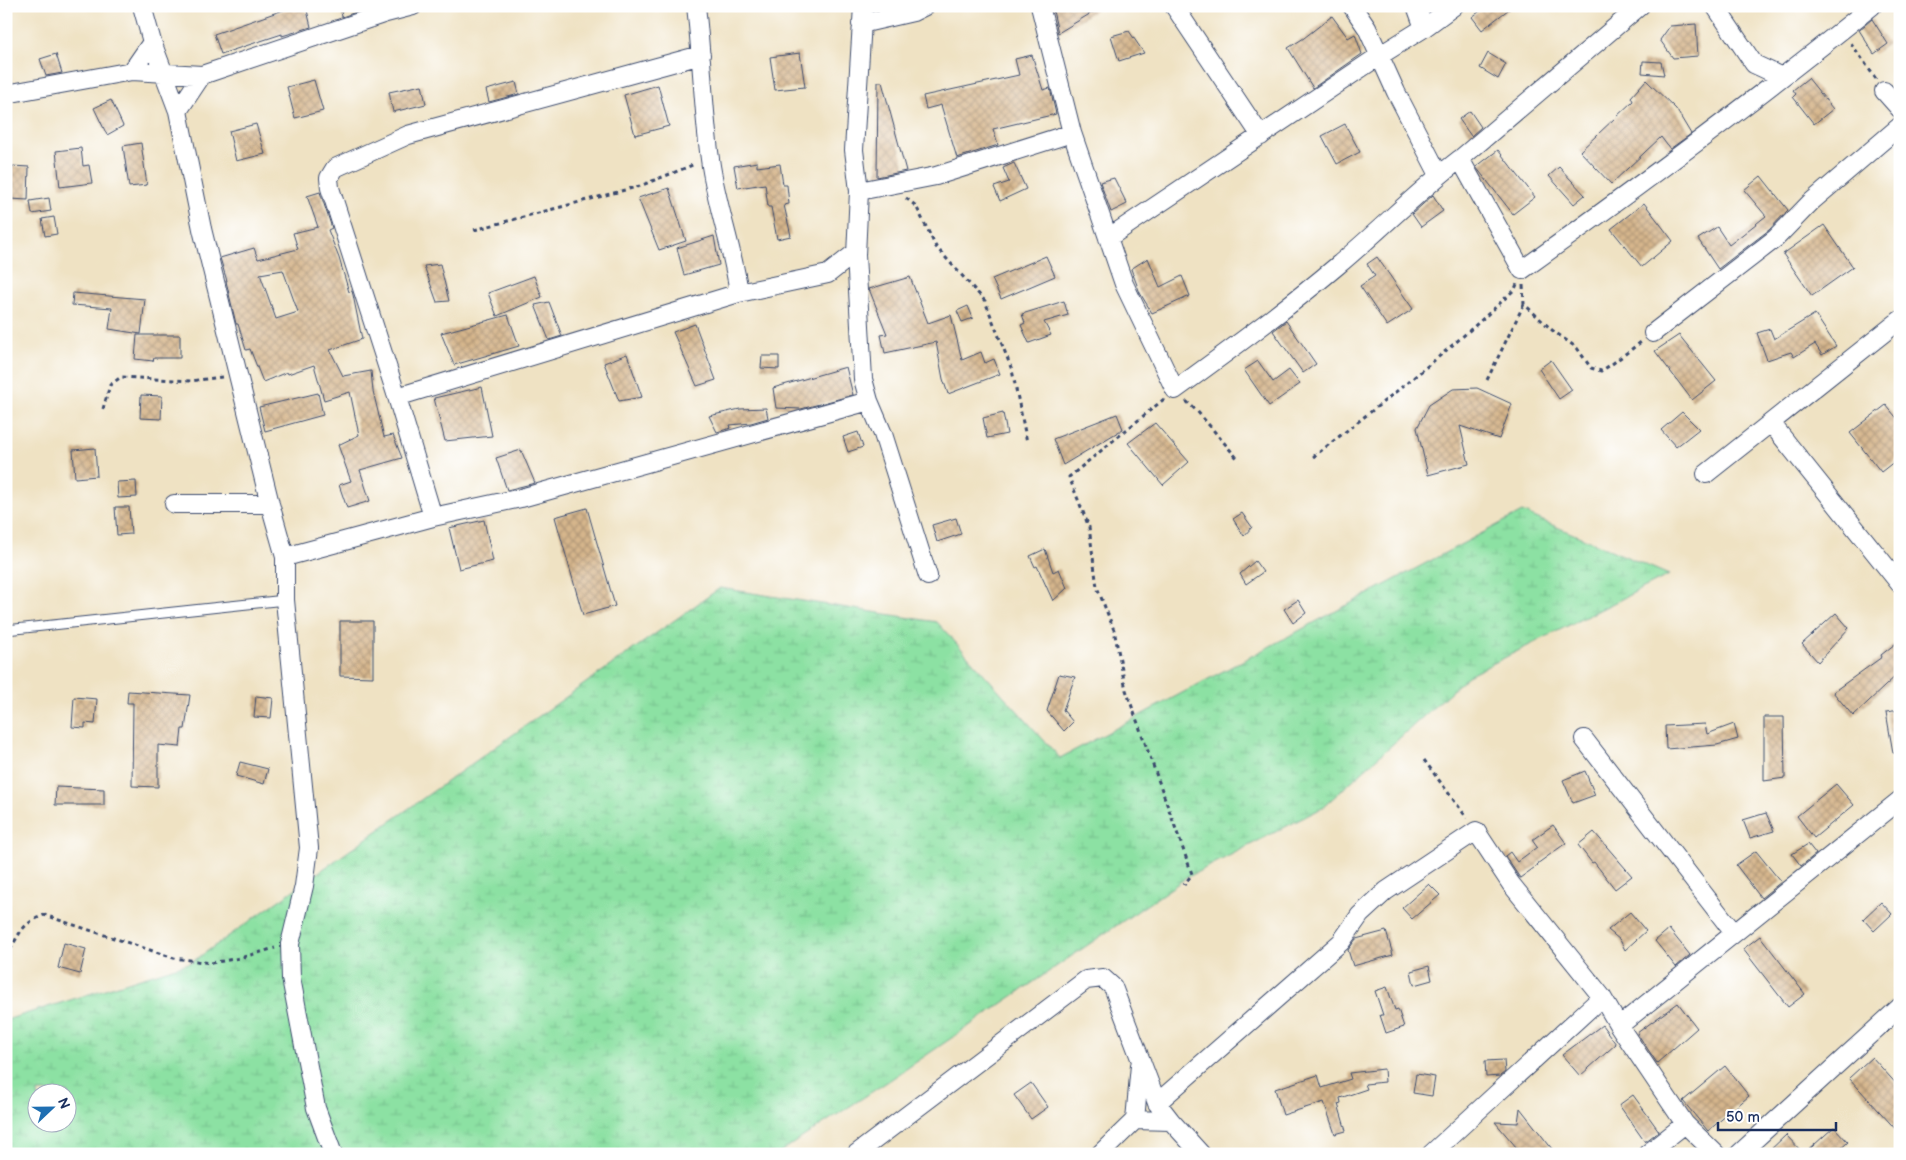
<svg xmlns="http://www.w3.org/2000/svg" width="1906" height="1160" font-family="'Balsamiq Sans',sans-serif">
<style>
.wetland{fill:url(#wetland-marsh);stroke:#548880;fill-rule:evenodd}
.building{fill:url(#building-cross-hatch);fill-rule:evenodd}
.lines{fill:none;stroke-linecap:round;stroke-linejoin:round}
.lane-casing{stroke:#3b4a6d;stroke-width:11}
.street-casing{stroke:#3b4a6d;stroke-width:20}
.path{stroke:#3b4a6d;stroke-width:3;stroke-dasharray:4 4;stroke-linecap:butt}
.lane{stroke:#fff;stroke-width:9}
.street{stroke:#fff;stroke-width:18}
</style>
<defs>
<pattern id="wetland-marsh" width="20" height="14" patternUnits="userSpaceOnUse" patternTransform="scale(1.25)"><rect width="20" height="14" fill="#8ce1a3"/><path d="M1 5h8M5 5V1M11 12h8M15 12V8" fill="none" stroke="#78c18f"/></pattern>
<pattern id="building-cross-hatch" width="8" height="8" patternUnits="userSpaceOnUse" patternTransform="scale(1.25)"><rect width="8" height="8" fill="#d6b68c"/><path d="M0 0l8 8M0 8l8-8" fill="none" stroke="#ad9476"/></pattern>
</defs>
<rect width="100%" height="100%" fill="#fff"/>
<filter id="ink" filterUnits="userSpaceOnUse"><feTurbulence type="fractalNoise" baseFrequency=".02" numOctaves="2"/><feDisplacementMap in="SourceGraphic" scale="10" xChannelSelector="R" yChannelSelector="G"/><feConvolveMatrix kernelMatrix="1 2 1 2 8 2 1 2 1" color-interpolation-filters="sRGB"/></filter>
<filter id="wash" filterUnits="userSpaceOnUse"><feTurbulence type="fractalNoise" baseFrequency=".0096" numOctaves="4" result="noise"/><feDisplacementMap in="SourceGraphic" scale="20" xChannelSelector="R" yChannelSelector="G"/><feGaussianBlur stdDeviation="1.12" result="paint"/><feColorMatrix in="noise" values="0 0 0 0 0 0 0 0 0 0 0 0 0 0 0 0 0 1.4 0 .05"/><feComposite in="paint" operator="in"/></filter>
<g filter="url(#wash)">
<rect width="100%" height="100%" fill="#efe2c3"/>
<!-- wetland -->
<path class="wetland" d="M1522,512L1669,575L1468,676L1322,808L1186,878L890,1080L777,1154H6V1020L192,962L720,588L937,622L1060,758ZM38,1092H68V1122H38Z"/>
<g id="blocks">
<!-- building -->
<path class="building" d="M295,6H306L311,27L292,33L282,36V34L221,54L214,34Z
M340,6H373L342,17Z
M1052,6H1103L1058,33Z
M1487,6H1513L1482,30L1472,17Z
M1332,16L1348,38L1355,34L1362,54L1313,88L1288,48L1304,38Z
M1872,19L1888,44L1874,54L1859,30Z
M1696,24L1698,56L1673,58L1660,40L1670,26Z
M1129,31L1144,53L1119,61L1111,36Z
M800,53L805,87L775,90L770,57Z
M1488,53L1506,64L1498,79L1480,68Z
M56,54L62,73L46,76L40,59Z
M1032,55L1043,90L1050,88L1056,114L993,129L998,145L957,158L941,105L926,109L923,96L1019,75L1015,59Z
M1643,61L1661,62L1664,75L1642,73Z
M1808,78L1833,109L1814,124L1793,97L1796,94L1793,90Z
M314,80L323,111L295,118L287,87Z
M1646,80L1676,109L1691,134L1670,149L1661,137L1611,184L1580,151L1633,101L1631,97Z
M516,82L519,94L489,102L486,90Z
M878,82H882L906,171L877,177Z
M422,85L426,104L393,112L389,92Z
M658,85L669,126L635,135L624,95Z
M111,100L123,126L107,135L94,108Z
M1470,111L1481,127L1471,136L1459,119Z
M256,124L265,154L236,161L229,131Z
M1345,124L1360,152L1337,164L1322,136Z
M141,143L147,185L129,187L123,146Z
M81,148L83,166L89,165L92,183L60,187L56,151Z
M1498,150L1535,197L1513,214L1476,167Z
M757,162V167L780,164L783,185H787L789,204L784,205L791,236L777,239L771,207H768L765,184L738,188L734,166Z
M1014,163L1026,189L1000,201L994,187L1009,182L1003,168Z
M12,166L29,167L28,200L10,199Z
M1559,167L1585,195L1574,204L1549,176Z
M1761,176L1788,210L1769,230L1718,269L1698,239L1717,227L1729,245L1766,216L1744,190Z
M1114,178L1127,204L1111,212L1100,182Z
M669,188L686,241L659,250L638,198Z
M320,192L332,228L328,230L339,258L349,292L352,291L353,295L362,339L330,350L343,376L371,371L373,391L384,437L393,435L402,458L360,470L370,501L347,508L339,485L351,481L338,445L359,435L350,392L324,400L314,365L288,374L287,372L263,382L250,349L246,350L238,324H236L226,281H227L220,258L254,248L258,259L298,249L293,233L318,227L307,196ZM283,270L298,312L276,319L260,274Z
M1433,195L1443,211L1421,227L1412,214Z
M49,198L51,211L32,214L30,201Z
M1644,203L1673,241L1642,267L1611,229Z
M54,217L57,234L45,236L42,219Z
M1824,225L1853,267L1812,296L1783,254Z
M714,236L719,265L684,275L677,248Z
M1046,256L1055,276L1001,299L992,279Z
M1377,257L1413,309L1387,326L1360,286L1375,276L1367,264Z
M1148,258L1160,287L1182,276L1190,296L1152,313L1140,293L1131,269Z
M440,264L449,301L437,302L424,266Z
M534,276L542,297L497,316L488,293Z
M910,277L928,323L951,315L962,360L981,352L985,363L994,359L1000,374L948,394L943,379L936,342L885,353L881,335L887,334L869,289Z
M73,293L145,299L141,334L109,329L112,308L72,305Z
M1064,301L1068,315L1044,322L1051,335L1029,343L1021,325L1025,323L1022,314Z
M549,302L562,336L549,340L535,305Z
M968,306L973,318L962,322L957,311Z
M1815,314L1836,346L1822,355L1815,344L1794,357L1791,352L1767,360L1757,333L1770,329L1774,339Z
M508,315L519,346L454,365L441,333Z
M1286,321L1316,364L1303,373L1273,331Z
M695,324L716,380L697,386L673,332Z
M137,335H180V358H154L153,361L135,359Z
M1679,335L1716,381L1692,400L1655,351Z
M627,354L642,397L619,401L604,363Z
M762,356H779V369L761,368Z
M1551,360L1572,390L1559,399L1539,369Z
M1258,361L1273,382L1289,370L1300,384L1269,406L1244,370Z
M846,367L853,395L801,409L776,408L773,388Z
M482,387L492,436L445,441L434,398Z
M1477,388L1512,404L1499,439L1460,426L1469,464L1428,475L1417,428L1429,405L1453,389Z
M318,393L323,415L265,431L259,407Z
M141,395L162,396L161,419L140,418Z
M1886,405L1900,422V457L1881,472L1850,433Z
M766,408L768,418L751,423L730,425L731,428L717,432L709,416L740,409Z
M1682,412L1699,429L1676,447L1661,430Z
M1003,413L1007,434L987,438L983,418Z
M1117,414L1123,429L1063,465L1053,439Z
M1155,423L1189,462L1163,485L1128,443Z
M858,432L863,447L848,452L843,437Z
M95,448L97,476L75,478L73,450Z
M521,450L535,483L507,490L496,458Z
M136,481L137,497L118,498L117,482Z
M115,507H129L131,534L117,535Z
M587,508L615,606L583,615L555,517Z
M1242,513L1252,527L1244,536L1233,519Z
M956,518L961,534L937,542L932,525Z
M484,520L493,561L459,569L449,528Z
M1045,549L1053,572L1059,569L1067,588L1053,601L1037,566L1035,567L1030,556Z
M1255,561L1263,572L1246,584L1240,574Z
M1298,600L1306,613L1293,623L1284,609Z
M1836,613L1849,628L1818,662L1802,644Z
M340,621H373V677L340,676Z
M1900,640V672L1853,716L1833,692L1882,657L1881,655Z
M1059,674L1075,677L1063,710L1073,722L1064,731L1047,711Z
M128,691L190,695L185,729H182L180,747L158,745V787L132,786L133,703H127Z
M256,696L273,698L271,718L254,717Z
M74,697L97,699L95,724L85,723V728L72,727Z
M1900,710V753H1893L1886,712Z
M1764,717H1784L1785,778L1764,781Z
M1705,724L1707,734L1734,724L1738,739L1717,745L1666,749L1665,726Z
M240,762L268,769L264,784L236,776Z
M1585,771L1595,795L1573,803L1563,780Z
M1836,784L1854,805L1814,838L1797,816Z
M56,787L104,789V805H55Z
M1766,813L1774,831L1750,838L1743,820Z
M1553,825L1566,843L1537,864L1538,865L1520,878L1505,856L1510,852L1517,862L1537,847L1532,840Z
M1594,832L1632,876L1615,889L1594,862L1592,863L1578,845Z
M1808,844L1816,854L1801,866L1792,854Z
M1756,851L1781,882L1761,898L1736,865Z
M1429,884L1440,895L1412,919L1402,908Z
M1881,902L1892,914L1874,931L1863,919Z
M1630,912L1646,931L1625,950L1620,940L1608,930Z
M1669,929L1690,955L1676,967L1655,941Z
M1386,931L1393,955L1353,966L1348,950L1356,939Z
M1760,936L1805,994L1788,1007L1743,949Z
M64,943L86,949L80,974L58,968Z
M1429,966L1432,980L1414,985L1411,971Z
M1387,987L1395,1010L1398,1009L1404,1027L1386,1033L1380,1015H1383L1375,991Z
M1678,1003L1697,1028L1657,1063L1637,1033Z
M1602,1025L1616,1044L1580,1076L1562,1055Z
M1872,1057L1900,1088V1134L1849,1078Z
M1504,1060L1505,1072L1500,1076L1486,1077L1485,1061Z
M1725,1066L1749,1096L1708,1131L1683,1101Z
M1384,1069L1385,1082L1365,1084L1367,1089L1340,1098L1341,1103L1338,1104L1346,1131L1335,1134L1324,1102L1283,1115L1275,1089L1318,1075L1322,1088L1351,1079L1349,1073Z
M1416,1074L1435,1077L1432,1096L1413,1093Z
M1031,1083L1048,1107L1031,1119L1014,1095Z
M1633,1095L1659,1131L1645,1142L1619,1105Z
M1520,1108L1556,1154H1522L1495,1122L1518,1123Z
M1834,1127L1848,1142L1835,1154H1804Z
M1786,1135L1804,1154H1766Z"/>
</g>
</g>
<g filter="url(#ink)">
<use href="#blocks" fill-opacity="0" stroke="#3b4a6d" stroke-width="1"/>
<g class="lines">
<!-- lane casing -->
<g class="lane-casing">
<path id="lane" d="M6,630L285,600"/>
</g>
<!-- street casing -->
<g class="street-casing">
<path id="street" d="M142,6L152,42L178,111L202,229L270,504L285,557V600L309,848L304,886L290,944L291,978L316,1108L333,1154
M863,6L854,150L859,191L856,255L863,379L869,401L883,434L928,576
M1040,6L1072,133L1124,284L1175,390C1230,350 1285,310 1337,266C1379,231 1417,192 1460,159L1522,270C1641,185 1758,98 1872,6
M1174,6L1261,136
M1352,6L1367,28L1396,92L1439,175
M1715,6L1754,64L1782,77
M861,24L913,12L925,6
M1424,28L1454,6
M132,71L152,42
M1884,91L1900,109
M6,94L132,71L202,75
M178,111L202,75L386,13L413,6
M1460,159L1640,6
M859,191L936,176L1072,133
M1108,238L1379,56L1424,28L1416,6
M739,293L828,274L856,252
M1653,333L1776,238L1811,202L1900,126
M397,397L739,293C733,248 716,205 710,159C703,108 702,57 696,6
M1771,423L1900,584
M1706,474L1900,320
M174,504H270
M433,517L397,397L330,188L329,178L335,168L408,135L701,55
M285,557L433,517L521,498L869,401
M1584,739L1734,933
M1619,1026L1900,800
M1157,1103L1341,942L1360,915L1386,891L1476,831L1511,884L1602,997L1619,1026L1685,1124L1716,1154
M1135,1120L1140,1065
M856,1154L1086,980L1103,978L1113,987L1157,1103L1171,1121L1201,1154
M1100,1154L1135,1120L1171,1121
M1431,1154L1602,997
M1647,1154L1685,1124
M1739,1154L1900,1007"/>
</g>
<!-- path -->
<path class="path" d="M1851,43L1876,79
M906,198L916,206L936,247L985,301L1012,370L1027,442
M474,230L640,186L695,164
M1523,285L1524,304L1552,330L1577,348L1591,368L1601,371L1612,364L1641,342
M1487,380L1524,304
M1164,399L1069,477L1089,527L1097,587L1114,630L1126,690L1192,874L1184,885
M1186,401L1197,411L1237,458
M103,409L110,385L121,377L191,381L222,377
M1313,457C1382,403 1451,350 1515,289L1517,284
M1424,760L1467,818
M6,956C20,935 19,925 44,915L174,958L211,963L240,958L275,948"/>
<!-- lane -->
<use href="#lane" class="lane"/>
<!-- street -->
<use href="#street" class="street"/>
</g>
</g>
<!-- margin -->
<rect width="1906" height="1160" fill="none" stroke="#fff" stroke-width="25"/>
<!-- north arrow -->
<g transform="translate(52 1108) rotate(68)"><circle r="24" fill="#ffffff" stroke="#a4acbf"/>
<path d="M0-4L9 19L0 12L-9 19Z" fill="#1f6fb2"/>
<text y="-8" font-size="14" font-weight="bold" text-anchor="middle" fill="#1b2f5e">N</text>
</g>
<!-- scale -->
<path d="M1718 1122v8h118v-8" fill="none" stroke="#1b2f5e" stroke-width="2.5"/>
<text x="1726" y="1122" font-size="15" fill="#1b2f5e" stroke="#ffffff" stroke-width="4" paint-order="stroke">50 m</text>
</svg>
